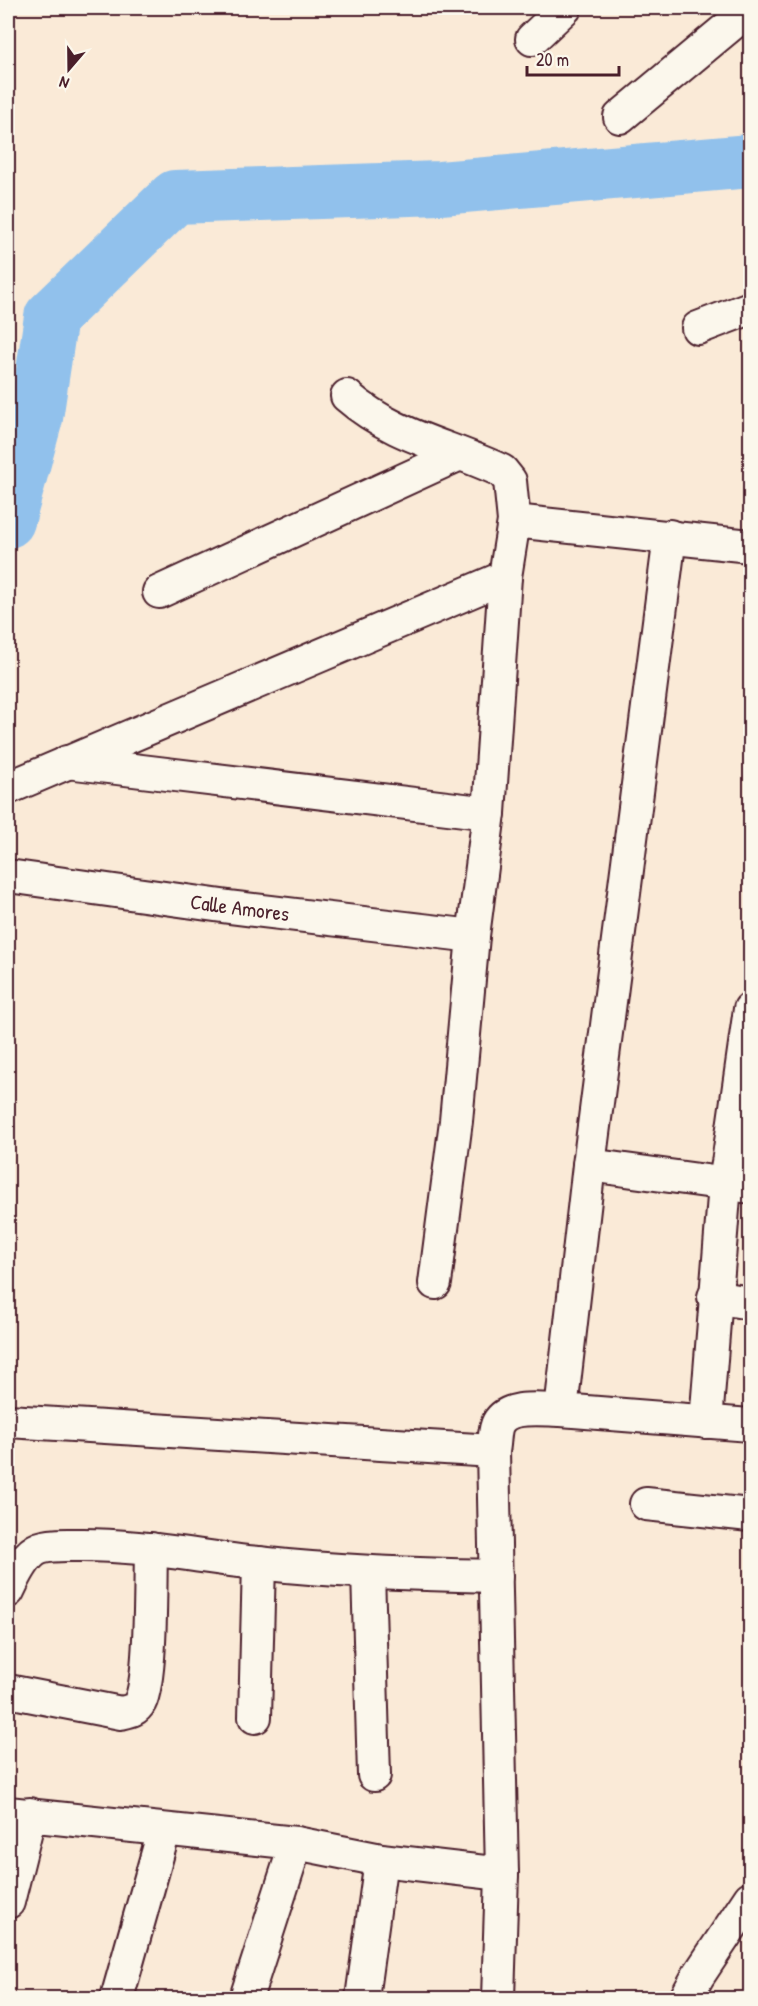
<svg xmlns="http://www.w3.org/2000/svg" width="758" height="2006" font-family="'Patrick Hand',sans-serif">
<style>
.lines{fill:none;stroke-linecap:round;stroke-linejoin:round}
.river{stroke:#91c1ec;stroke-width:54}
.minor-casing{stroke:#4a1f2b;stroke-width:36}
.minor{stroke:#fbf7ec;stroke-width:32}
.labels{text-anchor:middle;stroke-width:4.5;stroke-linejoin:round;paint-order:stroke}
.street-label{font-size:21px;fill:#4a1f2b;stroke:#fbf7ec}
</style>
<rect width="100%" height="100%" fill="#faead7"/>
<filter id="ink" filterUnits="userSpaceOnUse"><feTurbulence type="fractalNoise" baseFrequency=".0167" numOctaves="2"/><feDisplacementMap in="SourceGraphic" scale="12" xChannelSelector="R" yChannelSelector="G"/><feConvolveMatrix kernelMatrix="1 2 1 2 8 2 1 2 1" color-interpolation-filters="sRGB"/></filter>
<g filter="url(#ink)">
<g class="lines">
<!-- river -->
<path class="river" d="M8,521L36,418L51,317L175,197L440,188L750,161"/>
<!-- minor casing -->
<g class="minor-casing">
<g id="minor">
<path d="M532,39L565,8"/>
<path d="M620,117L750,9"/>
<path d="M698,328L750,308"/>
<path d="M347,396C394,437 447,445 502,471L510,481L514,521L505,577L489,813L473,936L456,1121L435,1283"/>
<path d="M514,521L750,546"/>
<path d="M670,536L589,1165L561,1410L750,1425"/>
<path d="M159,592L460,454"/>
<path d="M67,762L489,813"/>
<path d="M8,788L505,577"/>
<path id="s1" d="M8,876L229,907L473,936"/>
<path d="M589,1165L750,1187"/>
<path d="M714,1297L750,1303"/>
<path d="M8,1421L493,1451C495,1443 494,1430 498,1423C508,1404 543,1410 561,1410"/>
<path d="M706,1422L725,1184L750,1009"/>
<path d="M493,1451L502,1874L498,1998"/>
<path d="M646,1504L750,1515"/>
<path d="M368,1573L374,1775"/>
<path d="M8,1591C15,1577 24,1554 40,1548C51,1544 65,1545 76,1545C137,1544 198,1557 258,1563C337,1572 416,1574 496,1576"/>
<path d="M8,1691L121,1713C130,1711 136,1710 140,1702C152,1678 150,1581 151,1549"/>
<path d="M255,1717L259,1563"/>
<path d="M8,1813L296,1843L381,1860L502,1874"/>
<path d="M8,1902L30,1814"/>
<path d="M117,1998L164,1831"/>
<path d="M246,1998L296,1843"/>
<path d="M362,1998L381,1860"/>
<path d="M686,1998L698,1976L750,1898"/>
</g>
</g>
<!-- minor -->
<use href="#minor" class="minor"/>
</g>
</g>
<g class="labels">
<!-- street labels -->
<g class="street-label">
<text dy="7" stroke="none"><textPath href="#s1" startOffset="234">Calle Amores</textPath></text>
</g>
</g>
<!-- margin -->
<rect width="758" height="2006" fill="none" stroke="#fbf7ec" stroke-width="30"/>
<rect x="15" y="15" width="728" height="1976" fill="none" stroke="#4a1f2b" stroke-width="2" filter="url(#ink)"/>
<!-- north arrow -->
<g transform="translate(69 69) rotate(200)" stroke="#fbf7ec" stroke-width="4.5" paint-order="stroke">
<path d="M0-4.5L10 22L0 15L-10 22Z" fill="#4a1f2b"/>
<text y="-9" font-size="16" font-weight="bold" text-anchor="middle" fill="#4a1f2b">N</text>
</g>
<!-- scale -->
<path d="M527 66v9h92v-9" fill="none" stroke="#4a1f2b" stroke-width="3"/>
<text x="536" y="66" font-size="18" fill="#4a1f2b" stroke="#fbf7ec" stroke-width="4.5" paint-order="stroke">20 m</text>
</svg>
